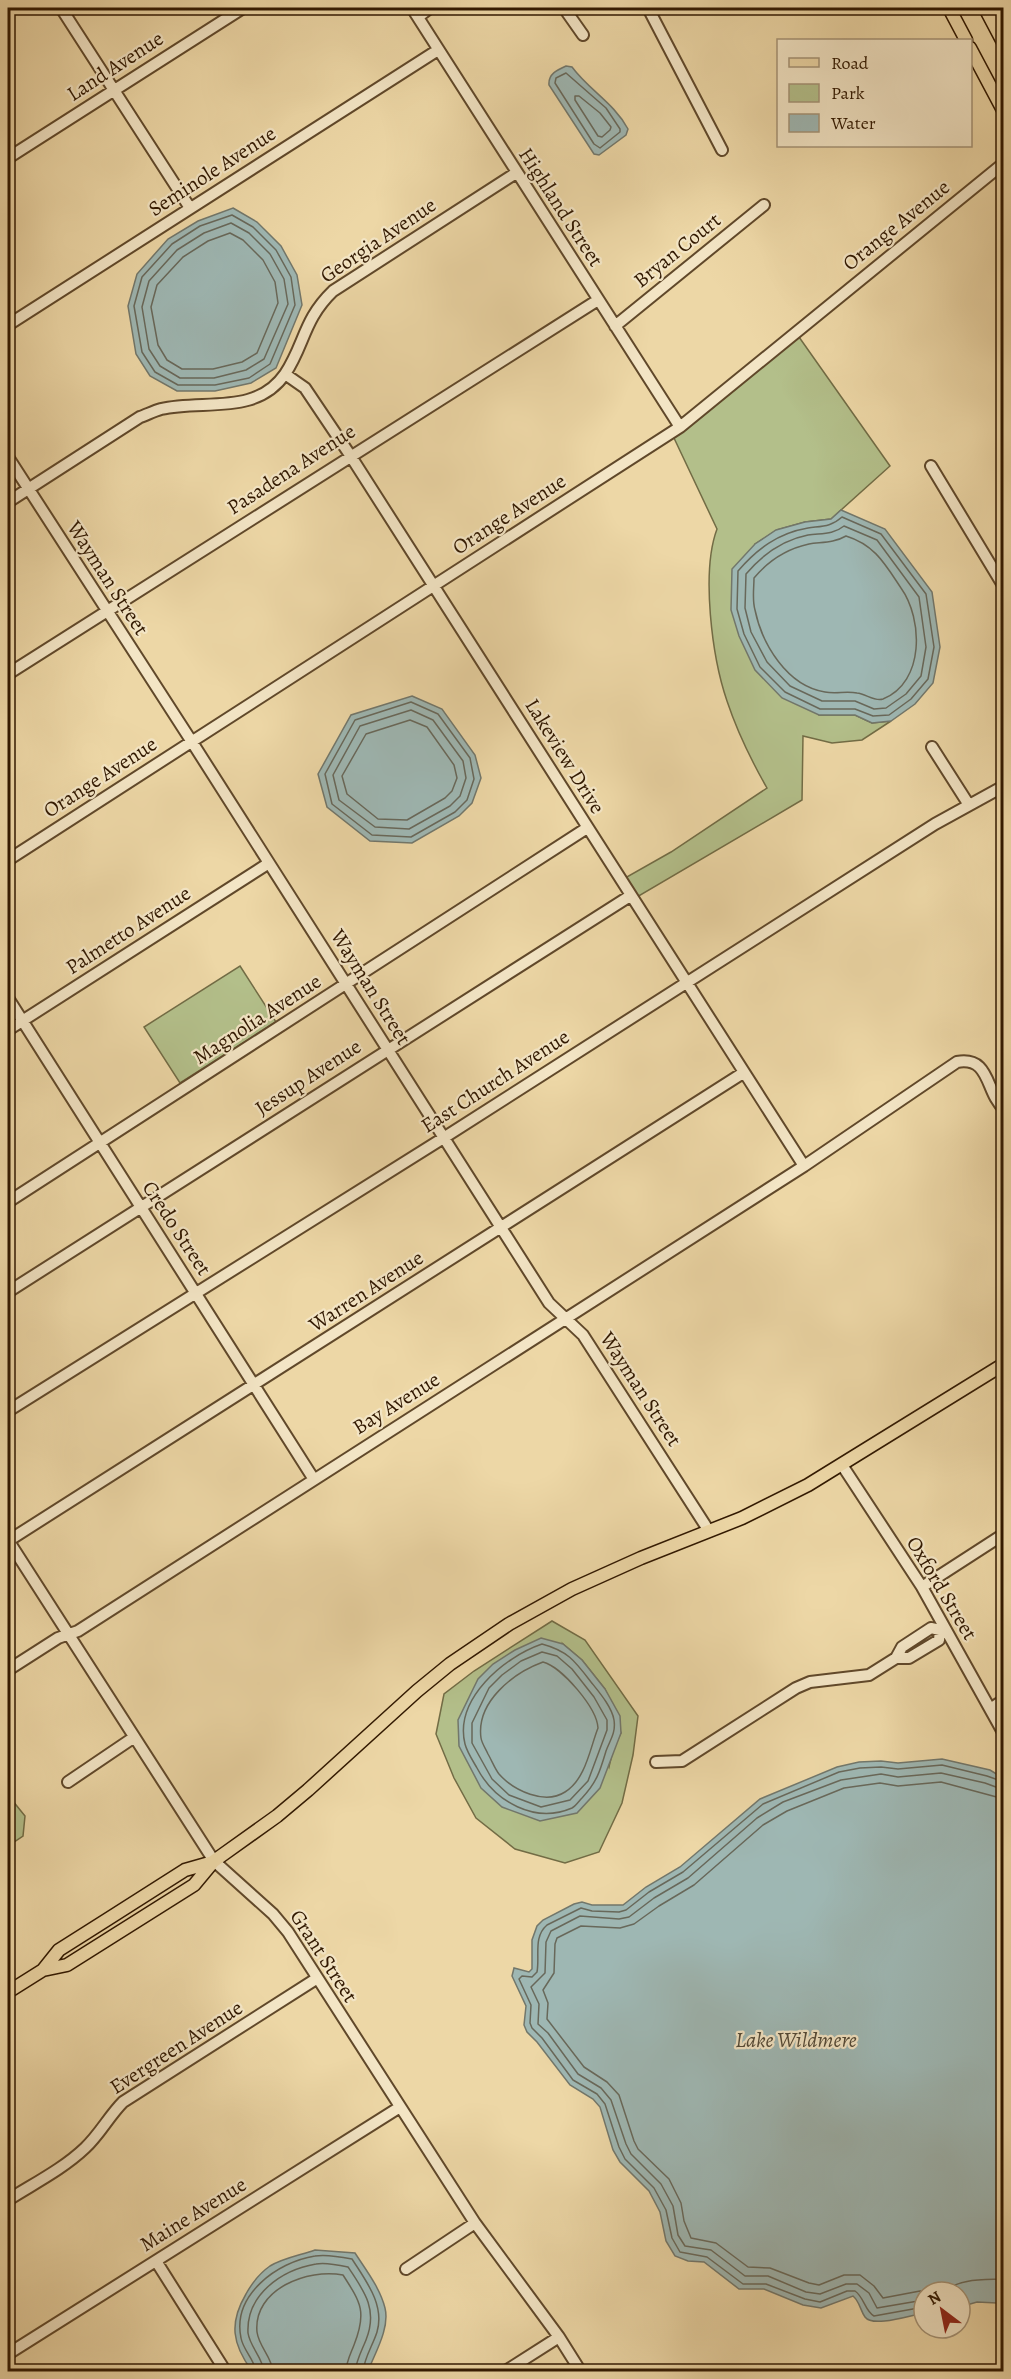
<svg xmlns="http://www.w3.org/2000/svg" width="1011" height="2379" font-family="Alegreya,serif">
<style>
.green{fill:#b3bf8a;stroke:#726c45;stroke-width:1.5;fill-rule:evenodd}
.water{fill:#9eb7b3;stroke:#72776b;stroke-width:1.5}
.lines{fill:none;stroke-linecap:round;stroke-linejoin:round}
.shore{stroke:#68685a;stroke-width:1.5}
.minor-casing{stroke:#60482a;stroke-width:14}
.major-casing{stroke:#311800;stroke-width:15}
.minor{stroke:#f3e5c5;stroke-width:10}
.major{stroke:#edd7a6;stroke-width:12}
.labels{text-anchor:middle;stroke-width:4.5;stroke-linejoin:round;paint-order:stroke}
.street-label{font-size:21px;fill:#311800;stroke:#f3e5c5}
.water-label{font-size:22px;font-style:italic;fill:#524836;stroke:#f3e5c5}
</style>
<rect width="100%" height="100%" fill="#edd7a6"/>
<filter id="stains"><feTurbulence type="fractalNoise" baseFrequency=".00333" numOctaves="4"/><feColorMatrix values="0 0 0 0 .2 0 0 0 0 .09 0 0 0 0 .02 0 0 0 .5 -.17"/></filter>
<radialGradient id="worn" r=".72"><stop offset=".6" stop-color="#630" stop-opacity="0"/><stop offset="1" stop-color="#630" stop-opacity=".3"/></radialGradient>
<!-- green -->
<path class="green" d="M799,337L890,466L831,519L805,522L777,530L755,544L819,715H855L872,723L891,721L862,740L832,743L803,736L802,800L637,897L625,878L671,852L767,788C751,760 737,731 727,701C712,657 701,572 717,529L674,438L687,429Z
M240,966L276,1022L180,1083L144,1027Z
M552,1621L585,1640L638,1716L633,1755L622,1803L599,1852L565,1863L515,1849L476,1818L454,1778L436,1734L444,1694L474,1671ZM563,1644L582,1660L605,1689L621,1733L613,1750L609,1767Z
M8,1799L12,1800L25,1816L23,1836L8,1846Z"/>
<!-- water -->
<path class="water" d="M566,66L572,67C589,90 614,103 628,129L626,135L599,155L594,154L549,85C548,74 557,70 566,66Z
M233,208L257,222L281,246L297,275L302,305L276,368L251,383L215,391H177L150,376L136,354L128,306L137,274L168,239L198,221Z
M841,510L885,529L932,592L940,647L933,683L915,704L891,721L872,723L855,715H819L782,698L755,670L739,636L731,610L732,569L755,544L776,530L805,522L831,519Z
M412,696L442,709L475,755L481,778L472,803L459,816L412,843L370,841L327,807L318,774L351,715Z
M541,1638L563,1644L582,1660L605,1689L620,1716L621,1733L600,1788L577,1813L540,1821L502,1807L481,1788L459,1746L458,1720L478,1679L493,1664L515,1650Z
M942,1759L990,1770L1003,1778V2300L997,2303L977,2302L960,2307V2292H924V2313C911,2315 873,2328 865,2317C860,2310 860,2302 853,2296L821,2308L803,2305L764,2289H739L704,2262L688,2261L675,2256L666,2241L660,2212L649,2191L620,2162L613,2150L600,2107L593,2099L570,2085L537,2042L527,2032L524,2025L526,2006L512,1976L514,1968L529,1972L532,1969V1940L537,1926L543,1920L574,1904L582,1902L592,1905H623L646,1887L680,1867L760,1799L837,1767L859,1762L881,1761L898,1763Z
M315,2250L355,2253C366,2270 380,2288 385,2308C390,2328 375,2353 368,2371H252C232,2344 229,2323 246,2294C252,2283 260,2273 270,2266C283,2258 301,2255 315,2250Z"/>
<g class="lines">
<!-- shore -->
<path class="shore" d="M566,73L606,108L620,129V132L600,148L594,144L555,83L556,78Z
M575,96H579L600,113L611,127L610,130L602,137L598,136L575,100Z
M232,215L253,227L276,250L291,277L295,305L270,364L249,378L215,385H178L155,372L142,352L134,306L142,277L172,244L200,226Z
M231,223L249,233L270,254L284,279L288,304L264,359L246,370L214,378H180L160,366L149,349L142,307L149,281L177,250L204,233Z
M230,233L243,240L263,260L275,282L278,303L257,353L242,362L213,369H182L167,360L158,345L151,307L157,285L183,257L208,241Z
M842,517L881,534L926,594L934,647L928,679L911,699L889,715L873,716L855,709H820L785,692L760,667L744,634L737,609L738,571C757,549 778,533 808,528C822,526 831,527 842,517Z
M844,526L877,540L919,597L926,647L921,676L906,694L886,708L874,709L855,701H822L790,686L767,662L751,632L745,608L746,574C763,554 782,540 808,535C821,533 833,535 844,526Z
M846,536C875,545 885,564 901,588C923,619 925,682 883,699C875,702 866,694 857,693C847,691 835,694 825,692C787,686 762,644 755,610C752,600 754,588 754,578C769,560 786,549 809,544C822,542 834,543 846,536Z
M411,702L438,714L470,758L474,779L467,800L455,812L411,837L372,835L332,804L325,774L355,720Z
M411,710L433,720L463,761L466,778L460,796L450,806L409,829L375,827L339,800L333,775L360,726Z
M410,720L427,727L454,765L457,778L452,791L445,798L407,820L378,819L347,794L342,776L366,734Z
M542,1644C568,1651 575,1661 591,1682C599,1692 612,1707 614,1720C616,1733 610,1740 606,1751C600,1771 597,1782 582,1798C579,1801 576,1806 572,1808C535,1824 495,1802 477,1768C473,1761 467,1752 465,1744C454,1699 504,1657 542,1644Z
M542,1652L557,1656L572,1669L594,1697L607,1720V1730L588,1781L570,1800L541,1807L509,1795L492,1779L472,1743V1723L489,1688L502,1675L521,1661Z
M543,1662C562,1667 597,1708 598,1728C590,1748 586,1779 565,1792C545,1805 514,1791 499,1774C495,1769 492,1761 488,1754C486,1749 482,1744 481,1738C476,1702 513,1673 543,1662Z
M931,2292L920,2291L883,2298L874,2286L860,2275H844L819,2285L809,2283L770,2268L748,2267L716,2243L691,2238L684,2221L681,2203L669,2179L638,2149L634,2141L619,2095L607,2082L584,2067L547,2019L548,2003L543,1990L554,1973L555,1944L557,1938L581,1926L620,1928L634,1924L659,1906L694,1885L763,1825L787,1811L844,1788L880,1783L898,1786L941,1782L1004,1799
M944,2292C959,2278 984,2280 1004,2279
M924,2300L877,2308L869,2293L857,2284H846L820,2294L806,2292L768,2276H745L711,2250L685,2246L678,2235L673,2206L661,2184L631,2154L626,2144L611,2100L601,2088L578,2074L548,2033L538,2024L539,2004L531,1987L545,1973L546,1942L551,1931L580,1916L619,1919L629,1917L654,1898L688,1878L757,1818L783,1802L841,1780L881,1774L898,1777L941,1773L985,1783L1004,1790
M924,2307L874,2316C865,2311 864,2297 855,2291H847L820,2302L805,2299L766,2284H743L707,2257L680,2252L672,2238L666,2210L654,2188L625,2159L619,2147L605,2104L597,2094L573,2080L542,2038L532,2028L530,2023L531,2005L519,1979L522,1976L532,1977L537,1972C540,1956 533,1937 547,1925L581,1908L592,1911L619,1912L626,1910L649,1892L683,1872L763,1804L839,1772L860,1768L881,1767L898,1769L942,1765L987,1776L1004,1782
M256,2372C255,2360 243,2350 241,2338C232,2295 277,2262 315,2256C326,2254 342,2257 352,2259C366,2281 385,2305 377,2332C373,2345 364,2358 363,2372
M264,2372C263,2358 250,2347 248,2333C246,2295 281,2270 316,2264C325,2262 339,2265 348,2267C365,2292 378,2310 366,2340C362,2350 356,2361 355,2372
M273,2372C272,2357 259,2347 257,2332C253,2289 308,2268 343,2275C361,2303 367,2312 354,2345C351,2353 346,2362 346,2372"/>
<!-- minor casing -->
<g class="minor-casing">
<path id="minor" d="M61,8L190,208
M412,8L680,427
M564,8L583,35
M648,8L722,150
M418,17L430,8
M8,158L243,8
M8,325L438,50
M615,326L764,205
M285,374L305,388L350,455L804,1166
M8,457L192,742L549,1303L583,1335L709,1531
M931,466L1004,587
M8,502L140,417C146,415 154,411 161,409C203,399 256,416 285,374C305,344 303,320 333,291L516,173
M8,674L598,300
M932,747L969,805
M8,860L680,427L1004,163
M8,998L313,1478
M8,1030L269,863
M8,1202L587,828
M8,1292L630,896
M8,1411L445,1137L935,824L1004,786
M842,1465L922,1587L1004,1734
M8,1540L214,1861L273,1914L288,1932L475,2223L559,2337L581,2372
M8,1541L743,1073
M922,1587L1004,1534
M931,1628L940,1630L939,1640L909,1658H896L902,1647Z
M8,1670L58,1638L78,1631L804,1166L957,1062C991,1056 985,1092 1004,1109
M990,1709L1004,1700
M656,1762L682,1761L796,1688L810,1682L869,1675L896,1658
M68,1782L133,1738
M8,2200C33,2184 63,2169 85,2148C100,2134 109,2116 123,2102L316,1979
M156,2261L226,2372
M406,2269L475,2223
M8,2354L400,2107
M504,2372L559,2337"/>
</g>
<!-- major casing -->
<g class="major-casing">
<path id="major" d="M949,8L966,40
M985,8L1004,44
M970,48L1004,112
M43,1970L59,1950L108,1919L185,1870L213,1862
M8,1992L43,1970L67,1965L194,1885L214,1861L277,1816L308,1790L417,1691L450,1664L509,1624L572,1589L641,1558L742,1518L808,1485L1004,1364"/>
</g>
<!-- minor -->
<use href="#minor" class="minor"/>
<!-- major -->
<use href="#major" class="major"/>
</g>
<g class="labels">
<!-- street labels -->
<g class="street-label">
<text transform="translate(115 66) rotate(-33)" y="7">Land Avenue</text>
<text transform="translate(212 171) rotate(-33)" y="7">Seminole Avenue</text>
<text transform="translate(561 207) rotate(57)" y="7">Highland Street</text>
<text transform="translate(896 225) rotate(-39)" y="7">Orange Avenue</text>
<text transform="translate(378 240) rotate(-34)" y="7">Georgia Avenue</text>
<text transform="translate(677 250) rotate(-39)" y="7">Bryan Court</text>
<text transform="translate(291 469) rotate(-33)" y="7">Pasadena Avenue</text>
<text transform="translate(509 514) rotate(-33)" y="7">Orange Avenue</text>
<text transform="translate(108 578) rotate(57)" y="7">Wayman Street</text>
<text transform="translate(565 756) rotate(58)" y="7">Lakeview Drive</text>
<text transform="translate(100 777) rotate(-33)" y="7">Orange Avenue</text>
<text transform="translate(128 930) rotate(-33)" y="7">Palmetto Avenue</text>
<text transform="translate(371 987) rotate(58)" y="7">Wayman Street</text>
<text transform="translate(257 1019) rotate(-33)" y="7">Magnolia Avenue</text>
<text transform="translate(308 1077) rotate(-33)" y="7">Jessup Avenue</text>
<text transform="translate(495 1081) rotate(-33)" y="7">East Church Avenue</text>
<text transform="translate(177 1228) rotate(57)" y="7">Credo Street</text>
<text transform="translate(366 1291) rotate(-33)" y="7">Warren Avenue</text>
<text transform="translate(641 1389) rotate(57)" y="7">Wayman Street</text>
<text transform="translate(396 1403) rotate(-32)" y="7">Bay Avenue</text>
<text transform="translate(942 1588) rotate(59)" y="7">Oxford Street</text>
<text transform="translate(324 1956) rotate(57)" y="7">Grant Street</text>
<text transform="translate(176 2047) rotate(-33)" y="7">Evergreen Avenue</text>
<text transform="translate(193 2214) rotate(-32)" y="7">Maine Avenue</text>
</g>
<!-- water labels -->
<g class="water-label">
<text x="796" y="2047">Lake Wildmere</text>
</g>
</g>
<!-- margin -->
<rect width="1011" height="2379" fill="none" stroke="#edd7a6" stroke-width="30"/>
<rect x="9" y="9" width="993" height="2361" fill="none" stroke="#311800" stroke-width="3"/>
<rect x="15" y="15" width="981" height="2349" fill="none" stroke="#311800" stroke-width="1.5"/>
<!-- legend -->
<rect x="777" y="39" width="195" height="108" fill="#f3e5c5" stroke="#a59376" stroke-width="1.5"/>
<rect x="789" y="58" width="30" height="9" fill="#edd7a6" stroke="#a59376" stroke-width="1.5"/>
<text x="831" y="69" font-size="18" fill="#311800">Road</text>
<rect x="789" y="84" width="30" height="18" fill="#b3bf8a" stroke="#a59376" stroke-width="1.5"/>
<text x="831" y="99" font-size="18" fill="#311800">Park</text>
<rect x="789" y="114" width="30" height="18" fill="#9eb7b3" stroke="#a59376" stroke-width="1.5"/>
<text x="831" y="129" font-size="18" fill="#311800">Water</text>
<!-- north arrow -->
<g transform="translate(942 2310) rotate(328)"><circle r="28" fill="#f3e5c5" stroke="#a59376" stroke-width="1.5"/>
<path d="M0-4.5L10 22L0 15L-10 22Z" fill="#8f2418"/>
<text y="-9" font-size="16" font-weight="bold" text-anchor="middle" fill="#311800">N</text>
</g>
<rect width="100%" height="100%" filter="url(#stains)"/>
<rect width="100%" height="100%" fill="url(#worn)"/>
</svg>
